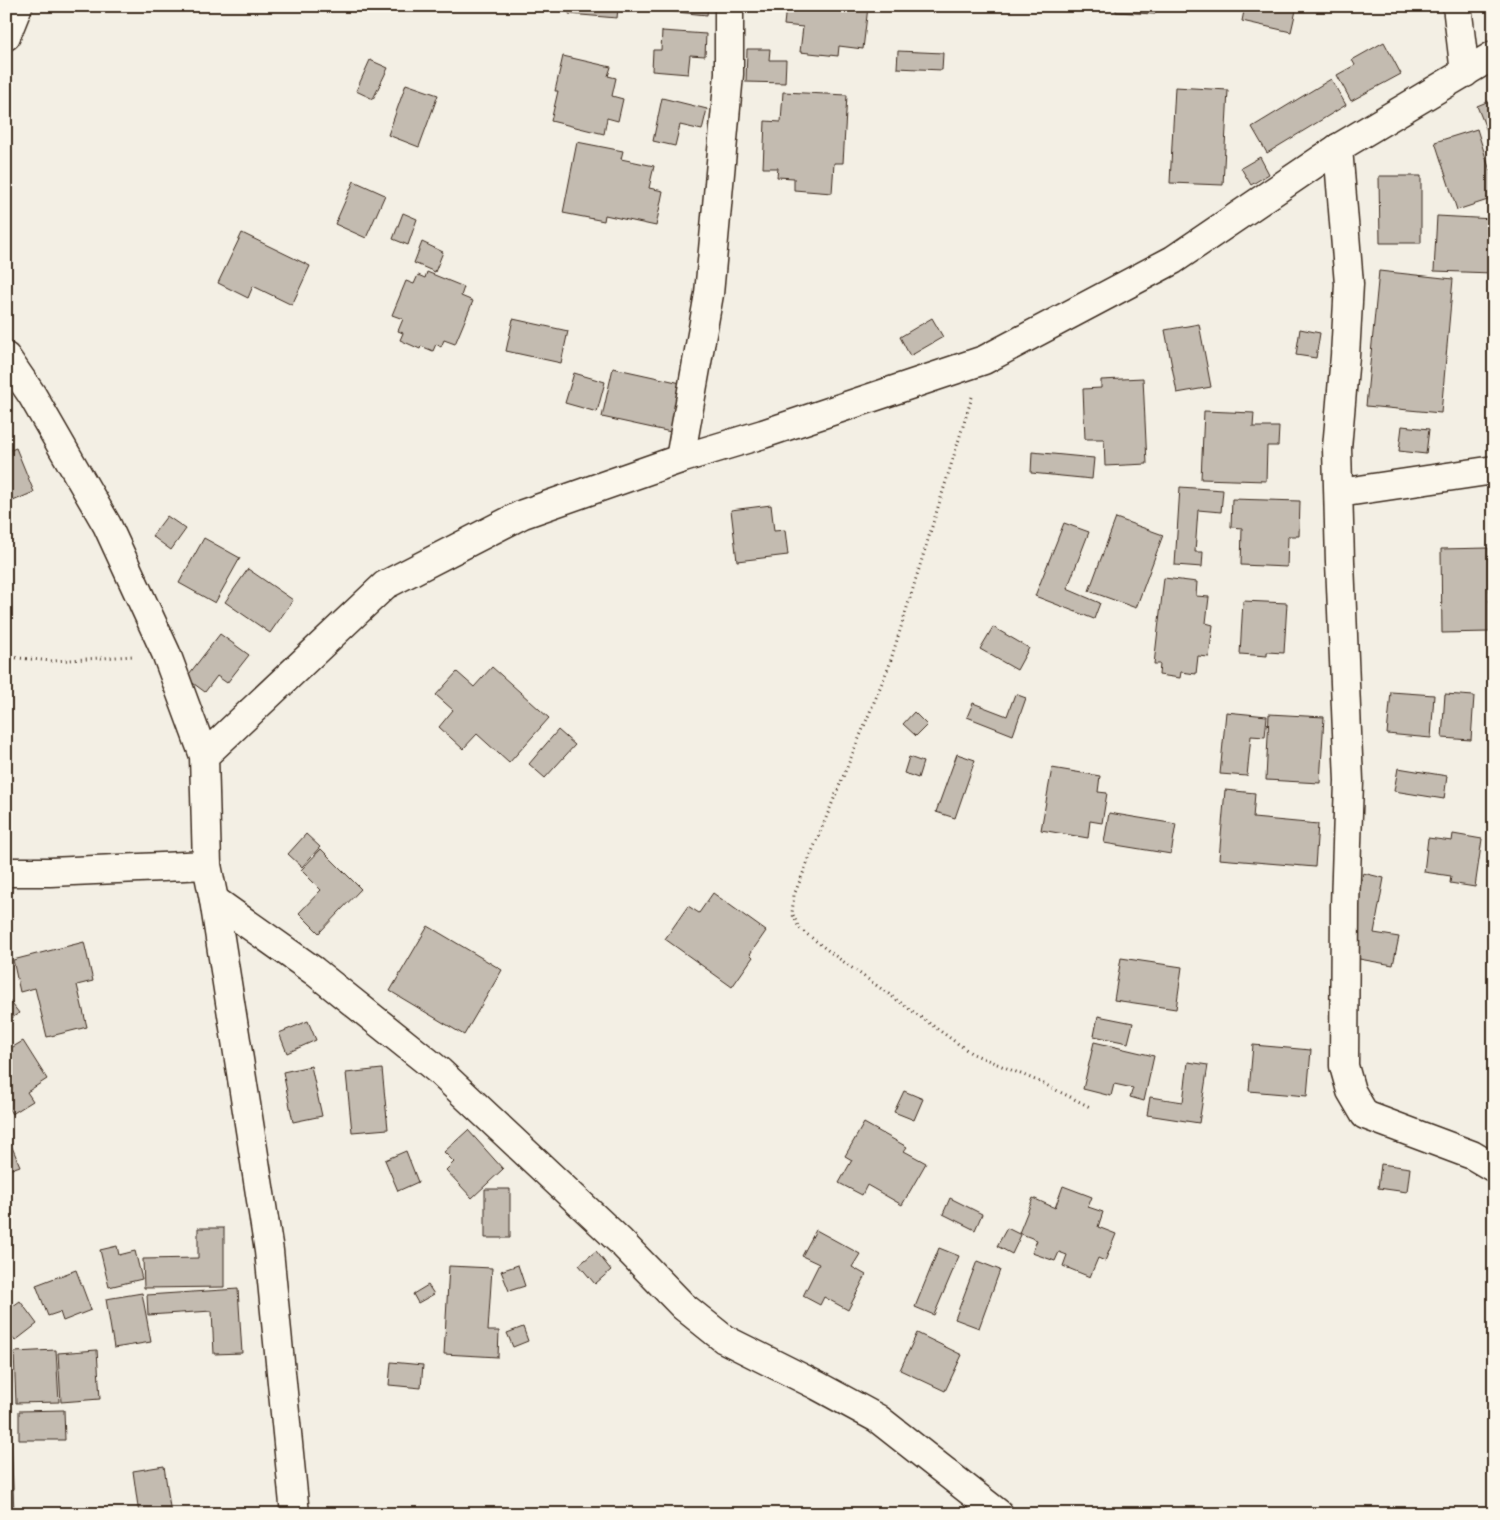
<svg xmlns="http://www.w3.org/2000/svg" width="1500" height="1520" font-family="Itim,sans-serif">
<style>
.building{fill:#c3bbb0;stroke:#3b2a1e}
.lines{fill:none;stroke-linecap:round;stroke-linejoin:round}
.minor-casing{stroke:#3b2a1e;stroke-width:31}
.tertiary-casing{stroke:#3b2a1e;stroke-width:31}
.path{stroke:#3b2a1e;stroke-width:3;stroke-dasharray:1 4;stroke-linecap:butt}
.minor{stroke:#fbf7ec;stroke-width:28}
.tertiary{stroke:#fbf7ec;stroke-width:28}
</style>
<rect width="100%" height="100%" fill="#f3efe4"/>
<filter id="ink" filterUnits="userSpaceOnUse"><feTurbulence type="fractalNoise" baseFrequency=".02" numOctaves="2"/><feDisplacementMap in="SourceGraphic" scale="10" xChannelSelector="R" yChannelSelector="G"/><feConvolveMatrix kernelMatrix="1 2 1 2 8 2 1 2 1" color-interpolation-filters="sRGB"/></filter>
<g filter="url(#ink)">
<!-- building -->
<path class="building" d="M569,6H634V9L618,8L617,18L569,14Z
M656,6H708L707,15L656,10Z
M786,6L868,7L863,49L839,46L838,56L800,52L803,27L784,25Z
M1116,6H1155V14L1116,12Z
M1245,6H1297L1291,32L1242,21Z
M662,31L706,34L705,56L690,55L688,74L652,71L653,50H661Z
M1384,42L1401,74L1351,101L1337,75L1355,65L1352,60Z
M747,49H770L769,60H786L785,83L746,82Z
M898,51L943,53L942,70L897,68Z
M563,56L611,67L608,76L616,78L612,96L623,99L618,121L607,118L604,134L551,121L558,91H555Z
M370,60L388,68L373,99L356,91Z
M1331,79L1346,105L1267,153L1252,127Z
M406,84L438,95L419,147L388,135Z
M1175,87L1228,90L1223,185L1170,183Z
M783,92L847,95L843,163H834L832,193L794,190V178L777,177L778,168H763L765,121L781,122Z
M662,98L707,109L702,130L680,125L675,146L653,141Z
M1494,99V134L1489,136L1477,106Z
M1477,129L1494,184V198L1457,210L1435,142Z
M577,142L623,151L621,159L654,166L649,188L663,191L656,226L605,215L604,221L563,213Z
M1260,157L1269,174L1251,185L1241,168Z
M1379,176H1421V243H1380Z
M354,181L385,195L366,238L335,224Z
M403,213L417,219L408,245L393,239Z
M1437,216L1494,219L1493,273L1434,271Z
M242,233L310,266L292,305L253,286L248,298L218,283Z
M422,242L443,252L435,272L414,263Z
M1379,271L1453,279L1441,413L1366,406Z
M427,272L464,287L461,296L473,301L455,344L444,340L441,347L436,344L433,351L421,346L420,349L400,340L403,333L398,331L403,319L392,315L406,281L414,284L418,275L425,278Z
M932,318L943,337L910,356L900,337Z
M513,319L568,331L561,363L506,351Z
M1199,324L1211,387L1177,393L1165,330Z
M1300,329L1320,333L1316,358L1296,355Z
M613,368L681,383L671,432L602,417Z
M574,373L605,382L597,412L565,403Z
M1143,378L1147,464L1105,466L1104,439H1085L1083,389L1101,388V380Z
M1204,411L1254,413L1253,427H1279L1278,446H1267L1266,481L1201,479Z
M1402,426L1429,429L1426,454L1399,451Z
M16,448L34,492L6,504V452Z
M1032,452L1094,458L1092,479L1031,473Z
M1180,487L1223,490L1221,512L1198,510L1195,552H1203L1202,567L1175,565Z
M1232,499L1300,501L1299,536H1288L1287,567L1241,565L1242,528L1231,527Z
M771,505L774,531L785,530L788,555L737,561L731,510Z
M167,516L186,529L171,550L152,536Z
M1116,518L1163,535L1136,608L1089,591Z
M1064,523L1089,532L1067,589L1100,603L1094,619L1035,596Z
M204,538L240,558L215,603L179,583Z
M1488,548L1489,632L1442,633L1441,549Z
M248,569L293,600L270,633L225,602Z
M1164,578L1197,582L1196,596L1209,597L1206,623L1213,625L1209,657L1198,656L1196,674L1181,672L1180,678L1159,675L1160,664H1154Z
M1243,601L1287,603L1284,653L1267,652V656L1240,654Z
M993,627L1029,648L1017,670L980,649Z
M220,634L249,655L227,683L217,676L205,692L186,678Z
M492,667L549,718L509,763L477,734L463,749L439,727L453,710L436,695L457,672L474,687Z
M1391,692L1434,695L1431,738L1387,734Z
M1015,694L1026,698L1013,735L967,717L973,703L1007,716Z
M1445,694L1474,696L1471,740L1442,738Z
M914,712L927,725L916,736L903,724Z
M1226,712L1267,716L1265,737L1251,736L1247,776L1220,774Z
M1269,714L1324,717L1320,783L1266,780Z
M558,730L575,745L545,778L529,764Z
M957,754L975,760L955,818L936,812Z
M909,757L923,762L918,778L904,773Z
M1052,768L1100,776L1098,792L1107,793L1102,823L1090,821L1088,838L1041,830Z
M1398,768L1447,776L1444,799L1394,791Z
M1225,790L1255,793L1253,818L1318,824L1315,867L1219,859Z
M1109,813L1176,824L1171,854L1104,843Z
M306,834L320,847L302,867L288,854Z
M1453,834L1482,839L1475,887L1450,883L1451,876L1424,872L1428,838L1452,841Z
M321,849L361,889L319,933L299,913L321,890L301,870Z
M1363,873L1384,878L1374,933L1399,937L1393,965L1348,957Z
M713,893L766,931L750,954L753,957L732,987L665,939L688,906L699,913Z
M428,926L502,970L464,1035L390,991Z
M84,942L93,981L77,985L87,1027L47,1037L35,988L20,992L13,960Z
M1121,958L1182,967L1176,1009L1114,1000Z
M6,996L19,1013L6,1022Z
M1098,1016L1133,1023L1128,1043L1094,1036Z
M308,1021L316,1040L287,1053L279,1033Z
M23,1041L47,1079L27,1092L33,1101L12,1114L6,1105V1051Z
M1094,1042L1154,1056L1144,1101L1130,1097L1133,1088L1114,1084L1111,1096L1083,1089Z
M1253,1045L1311,1050L1307,1096L1249,1091Z
M1188,1062L1208,1065L1199,1123L1147,1115L1150,1097L1183,1102Z
M311,1066L322,1116L293,1122L283,1072Z
M382,1069L388,1129L352,1132L346,1073Z
M904,1091L923,1099L914,1120L894,1112Z
M864,1123L907,1147L904,1151L926,1163L902,1205L867,1185L862,1195L839,1183L852,1160L845,1156Z
M468,1130L503,1169L472,1198L446,1170L454,1162L444,1152Z
M6,1133L20,1166L6,1171Z
M406,1151L418,1182L398,1191L385,1160Z
M1381,1164L1410,1168L1407,1192L1378,1188Z
M1063,1186L1092,1197L1088,1207L1103,1212L1098,1227L1116,1234L1105,1261L1098,1258L1090,1277L1063,1266L1067,1255L1059,1252L1055,1261L1032,1253L1037,1240L1019,1233L1033,1198L1055,1208Z
M485,1189H510V1238H485Z
M950,1198L982,1214L975,1230L943,1214Z
M198,1228H224V1287L144,1288L143,1259L198,1258Z
M1007,1228L1021,1235L1012,1254L997,1246Z
M816,1230L860,1254L852,1267L866,1275L848,1310L824,1297L820,1305L803,1296L819,1264L802,1256Z
M117,1246L119,1255L135,1251L142,1279L109,1287L100,1250Z
M939,1248L959,1256L934,1315L915,1307Z
M596,1251L611,1270L595,1284L579,1265Z
M977,1261L1000,1270L979,1328L955,1319Z
M518,1265L525,1286L509,1291L501,1271Z
M449,1266L492,1268L488,1331H499L498,1357L444,1354Z
M76,1270L91,1310L63,1321L60,1312L48,1316L36,1285Z
M428,1285L434,1294L418,1303L413,1294Z
M238,1289L242,1353L214,1354L212,1311L148,1315L147,1295Z
M142,1293L151,1342L114,1348L106,1299Z
M20,1301L37,1324L15,1341L6,1330V1311Z
M523,1327L528,1341L513,1347L507,1333Z
M917,1333L962,1355L945,1391L900,1370Z
M56,1350L59,1402L16,1403L14,1352Z
M97,1350L100,1399L61,1402L58,1353Z
M391,1362L423,1365L421,1388L389,1385Z
M6,1383H9L14,1514H6Z
M64,1410L65,1440H19V1411Z
M164,1466L171,1514H139L133,1471Z"/>
<g class="lines">
<!-- minor casing -->
<g class="minor-casing">
<path id="minor" d="M1457,6L1465,73
M6,36L18,6
M1338,148L1349,284L1345,356L1337,448L1340,562L1349,781L1345,906L1344,1066L1351,1091L1365,1115L1472,1155L1494,1168
M680,459L709,294L729,74V6
M1339,493L1494,470
M6,872H50L207,865
M214,900L314,971L439,1071L620,1241L683,1306L724,1339L818,1386L877,1418L999,1514"/>
</g>
<!-- tertiary casing -->
<g class="tertiary-casing">
<path id="tertiary" d="M6,357L32,395L107,525L166,653L204,756L207,865L214,900L269,1251L295,1514
M204,756L385,585L523,514L680,459L763,434L984,360L1173,260L1338,148L1494,55"/>
</g>
<!-- path -->
<path class="path" d="M972,397L889,666L794,895L792,913L799,928L834,955L971,1053L1040,1082L1092,1108
M6,657L53,661L133,656"/>
<!-- minor -->
<use href="#minor" class="minor"/>
<!-- tertiary -->
<use href="#tertiary" class="tertiary"/>
</g>
</g>
<!-- margin -->
<rect width="1500" height="1520" fill="none" stroke="#fbf7ec" stroke-width="25"/>
<rect x="12" y="12" width="1475" height="1495" fill="none" stroke="#3b2a1e" stroke-width="2" filter="url(#ink)"/>
</svg>
